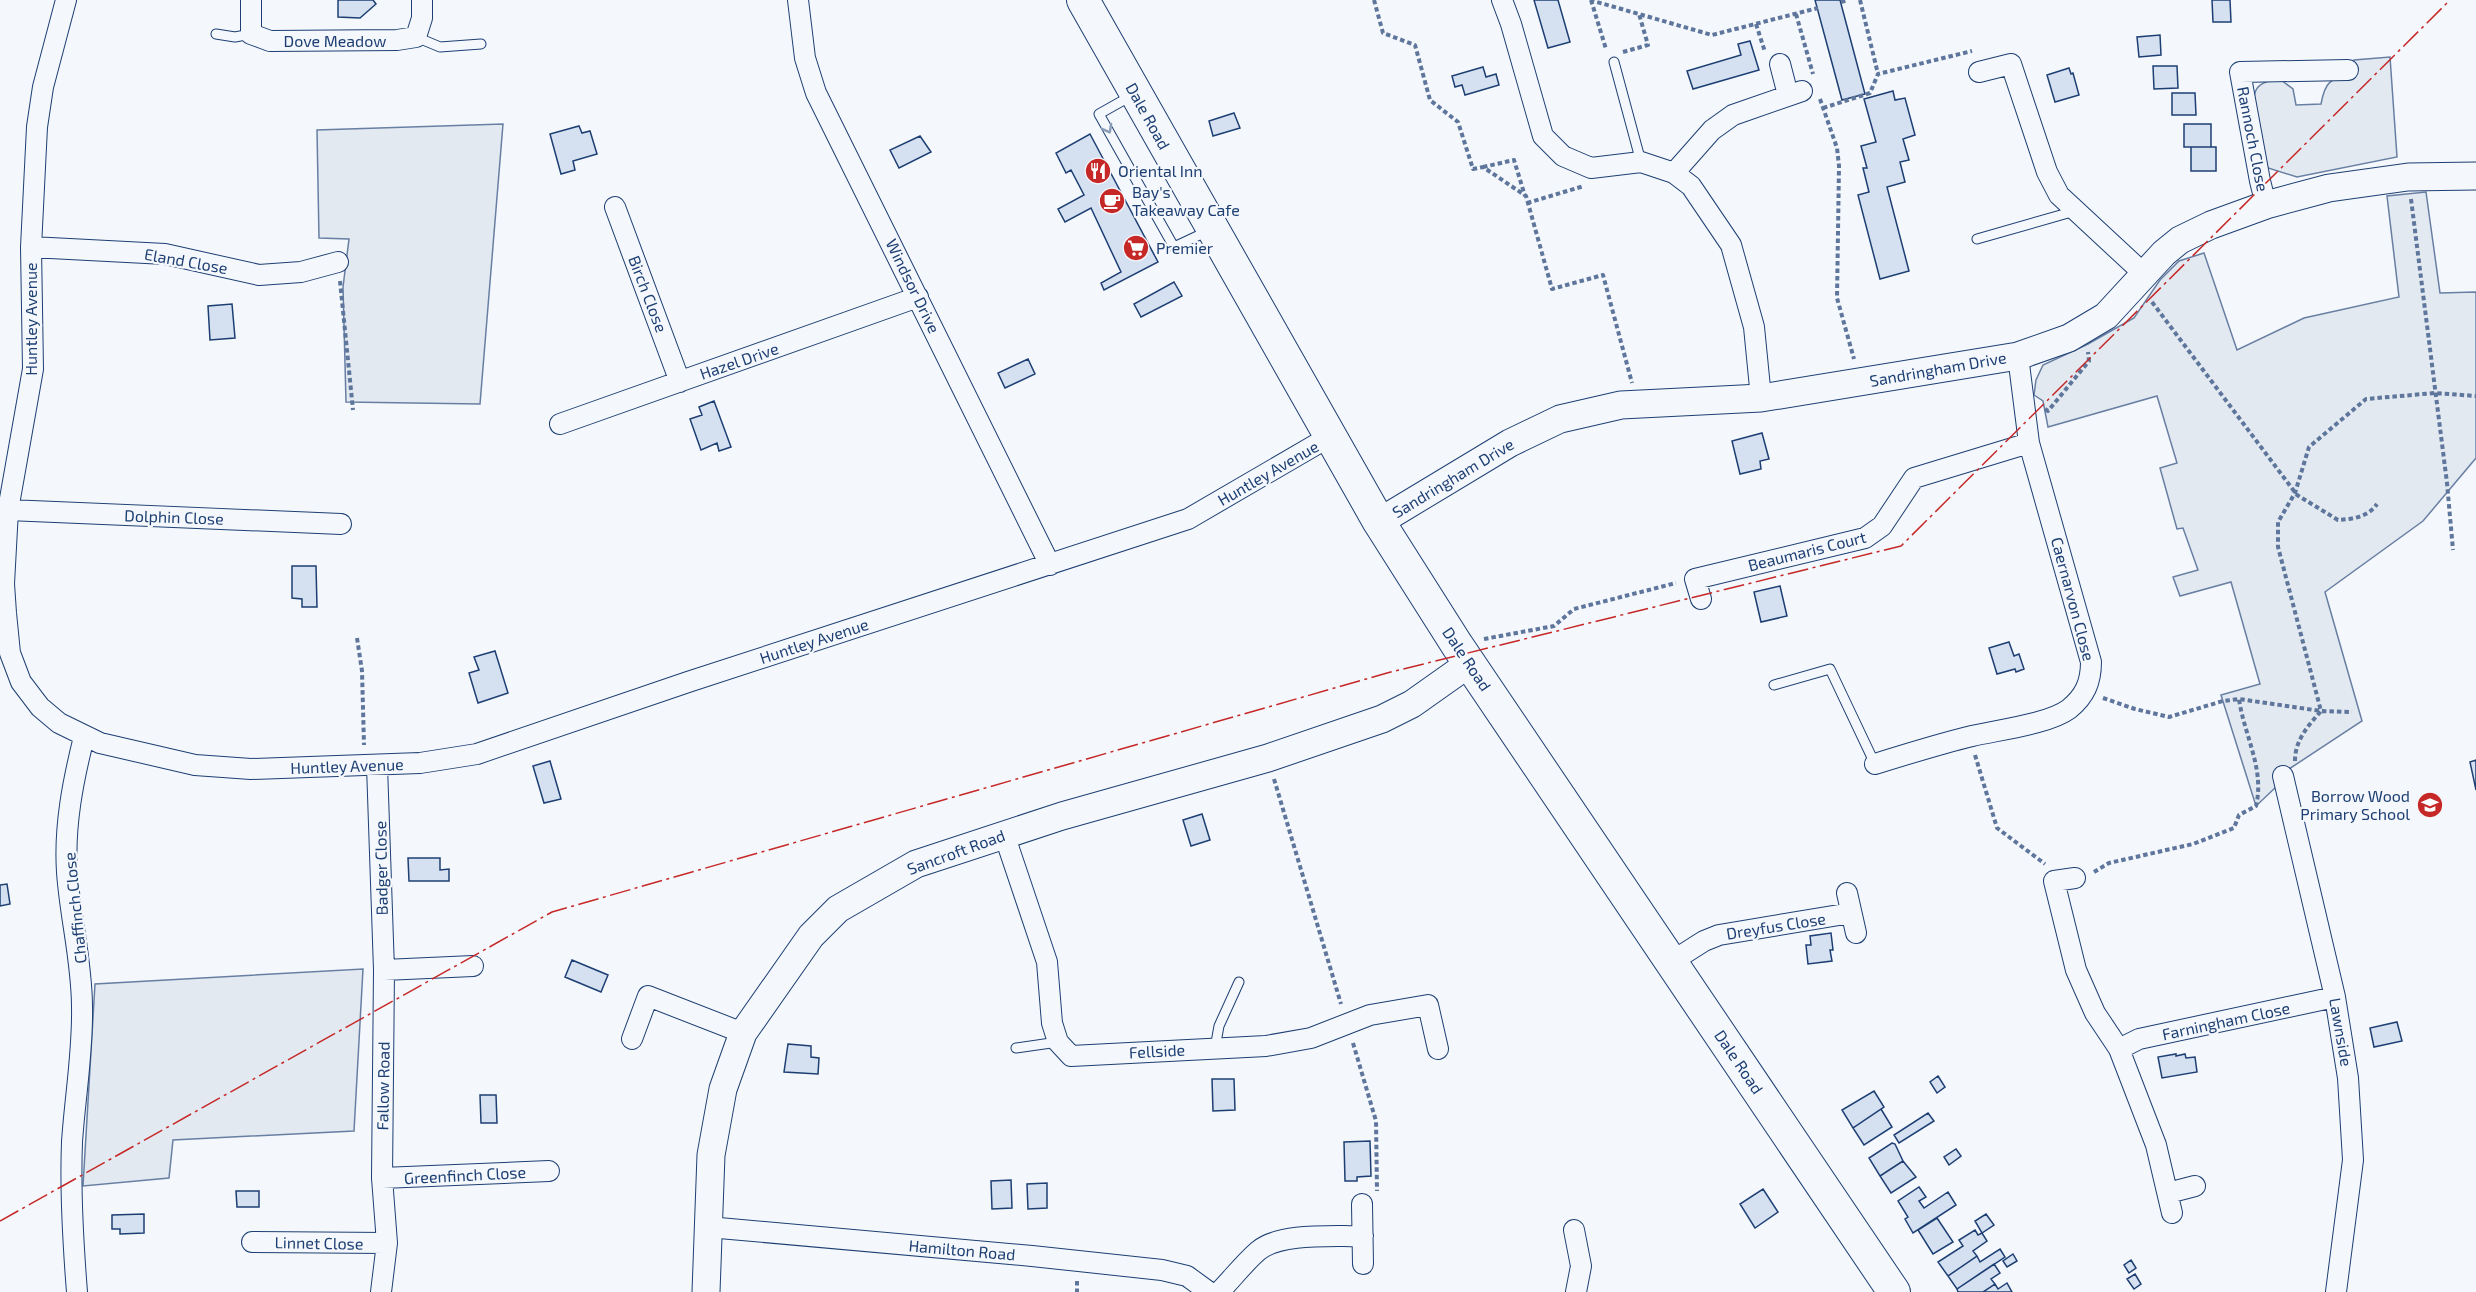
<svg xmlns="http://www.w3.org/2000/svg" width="2476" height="1292" font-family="'Exo 2',sans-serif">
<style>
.green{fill:#e3e9f0;stroke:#687fa3;stroke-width:1.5}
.building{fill:#d5e0f0;stroke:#1d3f73;stroke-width:1.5}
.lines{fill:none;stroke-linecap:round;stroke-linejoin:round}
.lane-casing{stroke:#1d3f73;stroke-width:11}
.street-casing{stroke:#1d3f73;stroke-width:22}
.secondary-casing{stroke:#1d3f73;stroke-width:29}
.primary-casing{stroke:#1d3f73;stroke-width:34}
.path{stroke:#5e769c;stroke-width:4;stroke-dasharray:4.5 3;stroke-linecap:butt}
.lane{stroke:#f4f7fb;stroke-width:9}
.street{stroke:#f4f7fb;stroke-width:20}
.secondary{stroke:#f4f7fb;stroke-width:27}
.primary{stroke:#f4f7fb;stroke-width:32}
.power{stroke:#c62828;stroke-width:1.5;stroke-dasharray:21 4.5 3 4.5;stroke-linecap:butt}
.oneway{stroke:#889bb7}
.labels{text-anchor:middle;stroke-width:4.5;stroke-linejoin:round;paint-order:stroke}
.street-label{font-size:16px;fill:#1d3f73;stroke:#f4f7fb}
.poi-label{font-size:16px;fill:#1d3f73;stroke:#f4f7fb;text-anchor:start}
</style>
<rect width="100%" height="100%" fill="#f4f7fb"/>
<!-- green -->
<path class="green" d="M2390,57L2397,157L2297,177L2265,167C2263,153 2260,139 2257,126C2253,100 2247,80 2281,80L2293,89L2296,105L2321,104C2325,82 2330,78 2352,75L2354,60Z
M503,124L480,404L346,402L343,287L349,239L319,238L317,130Z
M2426,192L2440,293L2476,292V458L2423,521L2325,592L2362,721L2289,769L2275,772L2276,787L2256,806L2221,695L2260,684L2231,582L2180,596L2173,577L2198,570L2183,528L2177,529L2160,468L2177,463L2157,396L2048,427L2043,401L2034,395L2036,380L2043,365L2088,344L2134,318L2160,280L2179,261L2204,253L2237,350L2304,318L2399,297L2387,196Z
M363,969L354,1131L173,1140L169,1178L83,1186L95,984Z"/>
<!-- building -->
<path class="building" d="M338,0H373L376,4L360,18L338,17Z
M1534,0H1558L1570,42L1548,48Z
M1815,0H1840L1865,94L1842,100Z
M2212,0H2230L2231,22H2213Z
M2160,35L2161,55L2139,57L2137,37Z
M1750,41L1759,70L1693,89L1687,71L1741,55L1738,44Z
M2153,66H2177L2178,88L2154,89Z
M1483,67L1486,77L1496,74L1499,85L1465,95L1462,85L1455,87L1452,76Z
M2069,68L2071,74L2073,73L2079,95L2055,102L2047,75Z
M1893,91L1895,100L1905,98L1915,135L1903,139L1909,160L1900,162L1905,182L1887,187L1909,271L1880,279L1858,195L1869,192L1863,168H1867L1861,146L1876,142L1864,99Z
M2172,93H2195L2196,115H2172Z
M1234,113L1240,128L1213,136L1209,121Z
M2184,124H2211V147H2184Z
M579,126L582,133L590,131L597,154L573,161L575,170L561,174L550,134Z
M1090,134L1158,262L1104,290L1101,283L1121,272L1091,208L1065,222L1058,209L1084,195L1071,170L1066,173L1056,153Z
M920,136L931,152L899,168L890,150Z
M2191,147H2216V171H2191Z
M1174,282L1182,296L1141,317L1134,304Z
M232,304L235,338L210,340L208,306Z
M1028,359L1035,374L1005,388L998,373Z
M714,401L731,447L719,451L717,443L701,450L690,419L702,415L699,407Z
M1762,433L1769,459L1760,461L1761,469L1740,474L1732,441Z
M292,566H316L317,607H302V599L292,598Z
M1780,586L1787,616L1761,622L1754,592Z
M2009,642L2014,656L2019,654L2024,669L2016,672L2015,669L1997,674L1989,648Z
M495,651L508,693L478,703L469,673L479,670L474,657Z
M2476,760V790L2470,762Z
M550,761L561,799L544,803L533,766Z
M1202,814L1210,840L1191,846L1183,820Z
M408,858H440V870L449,869V881H409Z
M7,884L10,904L0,906V885Z
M1831,933L1833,950H1830L1832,961L1808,964L1806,945H1811L1810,936Z
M572,960L608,975L601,992L565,977Z
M2397,1022L2402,1041L2374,1047L2370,1028Z
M788,1044L811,1046V1057L819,1058L818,1074L784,1072Z
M2176,1054V1056L2185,1054L2186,1058L2195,1057L2197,1072L2162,1078L2158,1057Z
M1938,1076L1945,1087L1937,1093L1930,1082Z
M1212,1079H1234L1235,1110L1213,1111Z
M1874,1091L1884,1107L1853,1128L1842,1110Z
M480,1095H496L497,1123H481Z
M1881,1109L1892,1127L1864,1145L1853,1128Z
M1928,1113L1934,1121L1899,1143L1894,1135Z
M1370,1141L1371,1176L1357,1177V1181H1345L1344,1142Z
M1892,1143L1895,1144L1903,1161L1880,1176L1869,1158Z
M1956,1149L1961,1156L1949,1165L1944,1157Z
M1903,1161L1916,1177L1891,1193L1880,1176Z
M1011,1180L1012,1208L992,1209L991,1181Z
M1047,1183V1208L1028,1209L1027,1184Z
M1919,1187L1926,1197L1919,1201L1924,1208L1948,1192L1956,1205L1913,1233L1905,1219L1908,1217L1898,1201Z
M1763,1189L1778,1212L1755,1228L1740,1204Z
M236,1191H259V1207H237Z
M144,1214V1233L120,1234V1229H112V1215Z
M1986,1214L1994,1225L1982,1233L1975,1221Z
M1937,1218L1953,1242L1933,1254L1918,1230Z
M1975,1230L1978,1235L1982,1233L1987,1241L1973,1251L1977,1256L1948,1276L1938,1262L1963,1246L1959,1240Z
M2000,1249L2005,1257L1957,1289L1948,1276L1977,1256L1980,1262Z
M2013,1254L2017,1261L2007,1267L2003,1261Z
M2131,1260L2136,1268L2129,1273L2124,1265Z
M1994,1264L2000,1273L1991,1279L1995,1284L1983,1292H1958L1957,1289Z
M2135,1274L2141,1284L2134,1289L2127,1279Z
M2007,1283L2012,1292H1983L1995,1284L1998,1289Z"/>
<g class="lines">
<!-- lane casing -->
<g class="lane-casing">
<path id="lane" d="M216,34L235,37L251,34
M416,37L440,47L481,44
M1614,62L1641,162
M1131,96L1099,114L1174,247L1208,231
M1977,239L2075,211
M1774,685L1830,669L1875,764
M1016,1048L1058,1042
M1215,1048L1219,1026L1239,982"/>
</g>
<!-- street casing -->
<g class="street-casing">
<path id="street" d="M66,0L43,87L37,127L31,247L33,369L8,510L4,584L6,613L10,653L21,682L40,707L59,723L100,743L195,765L251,769L420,763L477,754L688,682L1188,519L1329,437
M251,0V34L270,41L397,40L416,37L422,18V0
M798,0L805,58L816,93L1050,565
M1502,0L1511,24L1543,136L1563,156L1591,168L1641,162L1674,173L1691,186L1731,245L1754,327L1761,398
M1780,64L1788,95
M1979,72L2011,64L2047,172L2059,195L2143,273
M1674,173L1712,130L1733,115L1802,91
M2266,205L2260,181L2240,72L2348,70
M615,207L680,382
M31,247L165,254L259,275L301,272L338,262
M560,424L918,297
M8,510L341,524
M1701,599L1695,579L1865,538L1882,526L1914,478L2029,443
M1875,764C1907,754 1939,744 1972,736C1998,730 2049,724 2069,709C2085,696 2091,682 2091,662L2029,443L2018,356
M377,766L384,970
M2283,776L2335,997L2348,1078L2353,1160L2336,1292
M1004,834L1047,962L1052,1023L1058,1042L1071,1056L1266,1046L1311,1038L1370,1015L1428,1005L1438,1049
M2075,878L2054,881L2076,970L2095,1013L2119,1049L2156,1145L2172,1213
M1847,893L1856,933
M1671,962L1704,941L1719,935L1851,913
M632,1039L648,996L743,1033
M2119,1049L2139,1039L2335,997
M382,1178L549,1171
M2168,1193L2195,1186
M1362,1204L1363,1264
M708,1227L1032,1256L1162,1270L1187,1276L1209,1292
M1574,1230L1581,1266L1576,1292
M252,1242L387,1243
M77,1292C73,1242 70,1192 72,1142C75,1097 83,1052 82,1007C82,961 70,917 67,872C64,826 73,781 84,737
M381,1292L387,1243L382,1178L384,970L473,966
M1219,1292C1232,1279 1244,1263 1258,1251C1280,1232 1335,1237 1363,1236"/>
</g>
<!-- secondary casing -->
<g class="secondary-casing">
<path id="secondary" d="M1379,522L1510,443L1560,419L1621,405L1761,398L2018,356L2069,338L2106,316L2164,253L2180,240L2211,225L2266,205L2329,188L2408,177L2476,176
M706,1292L711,1155L723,1089L743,1033L811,936L838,909L916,864L1062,816L1268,758L1382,719L1412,704L1470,663"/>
</g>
<!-- primary casing -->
<g class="primary-casing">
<path id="primary" d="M1083,0L1379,522L1457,645L1894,1292"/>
</g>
<!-- path -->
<path class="path" d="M1374,0L1383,33L1415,45L1430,100L1458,122L1473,169L1483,167L1526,196L1552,289L1603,275L1632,383
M1590,0L1712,35L1818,8
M1591,0L1606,49
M1860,0L1878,74
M1841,2L1848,0
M1796,14L1813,74
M1756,24L1765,52
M1623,52L1648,45L1639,14
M1820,99L1837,148L1839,166L1837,298L1854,359
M1823,108L1870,93L1878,74L1972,51
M1483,167L1514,160L1525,196
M2411,199L2447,483L2453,550
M1527,203L1584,186
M340,281L353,410
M2152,302L2297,495L2338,520C2353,519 2368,517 2377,504
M2045,409L2048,411L2089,361L2088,352
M357,638L362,671L364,745
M1484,639L1554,626L1574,609L1676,583
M2103,698L2135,709L2169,717L2223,701L2239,699L2321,711L2352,712
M1975,755L1997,828L2045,864
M2295,761C2295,740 2308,726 2321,711L2278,547V522L2295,493L2309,447L2366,399L2435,393L2476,396
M1274,779L1341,1004
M2094,872L2109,863L2193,844L2234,828L2239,815L2256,806C2265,769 2244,735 2239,699
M1353,1043L1376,1121L1377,1191
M1077,1281V1292"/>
<!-- lane -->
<use href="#lane" class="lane"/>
<!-- street -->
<use href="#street" class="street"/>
<!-- secondary -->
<use href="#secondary" class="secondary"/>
<!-- primary -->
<use href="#primary" class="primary"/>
<!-- power -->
<path class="power" d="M0,1221L552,912L1387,673L1901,546L2450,0"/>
</g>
<!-- one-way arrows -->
<defs><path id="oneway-chevron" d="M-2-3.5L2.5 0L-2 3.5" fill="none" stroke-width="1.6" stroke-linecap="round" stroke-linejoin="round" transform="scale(1.5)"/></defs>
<use class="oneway" href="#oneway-chevron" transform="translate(1108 129) rotate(61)"/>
<!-- icons -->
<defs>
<g id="restaurant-disc" transform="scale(1.35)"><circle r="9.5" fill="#c62828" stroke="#f4f7fb"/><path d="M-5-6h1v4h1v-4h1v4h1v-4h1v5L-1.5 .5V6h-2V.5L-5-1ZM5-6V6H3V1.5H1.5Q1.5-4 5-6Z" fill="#fff"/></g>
<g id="cafe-disc" transform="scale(1.35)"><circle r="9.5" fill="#c62828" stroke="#f4f7fb"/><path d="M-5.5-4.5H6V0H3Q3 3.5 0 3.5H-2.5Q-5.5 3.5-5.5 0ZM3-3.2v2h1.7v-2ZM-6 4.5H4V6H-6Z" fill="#fff"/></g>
<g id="supermarket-disc" transform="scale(1.35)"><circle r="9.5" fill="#c62828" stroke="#f4f7fb"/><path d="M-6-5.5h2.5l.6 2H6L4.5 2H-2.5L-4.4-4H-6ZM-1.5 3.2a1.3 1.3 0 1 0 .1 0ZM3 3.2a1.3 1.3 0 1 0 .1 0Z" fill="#fff"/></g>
<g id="school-disc" transform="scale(1.35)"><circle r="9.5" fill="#c62828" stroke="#f4f7fb"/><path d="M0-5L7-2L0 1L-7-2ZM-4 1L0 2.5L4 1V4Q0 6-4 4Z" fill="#fff"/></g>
</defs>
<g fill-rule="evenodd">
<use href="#restaurant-disc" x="1098" y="171"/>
<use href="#cafe-disc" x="1112" y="201"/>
<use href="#supermarket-disc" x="1136" y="248"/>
<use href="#school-disc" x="2430" y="805"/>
</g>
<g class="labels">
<!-- street labels -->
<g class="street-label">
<text x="335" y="47">Dove Meadow</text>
<text transform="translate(1148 116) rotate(61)" y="6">Dale Road</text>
<text transform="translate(2253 139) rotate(79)" y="6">Rannoch Close</text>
<text transform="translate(186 261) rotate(10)" y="6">Eland Close</text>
<text transform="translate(913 286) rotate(64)" y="6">Windsor Drive</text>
<text transform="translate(648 294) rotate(69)" y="6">Birch Close</text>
<text transform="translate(31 319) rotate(-90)" y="6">Huntley Avenue</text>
<text transform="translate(739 361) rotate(-19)" y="6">Hazel Drive</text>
<text transform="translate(1938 369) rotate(-10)" y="6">Sandringham Drive</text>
<text transform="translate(1268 473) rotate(-30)" y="6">Huntley Avenue</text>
<text transform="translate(1453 478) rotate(-31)" y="6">Sandringham Drive</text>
<text transform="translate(174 517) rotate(2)" y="6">Dolphin Close</text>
<text transform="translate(1807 551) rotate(-14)" y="6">Beaumaris Court</text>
<text transform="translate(2073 599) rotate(75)" y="6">Caernarvon Close</text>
<text transform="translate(814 641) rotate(-18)" y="6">Huntley Avenue</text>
<text transform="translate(1467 659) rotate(56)" y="6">Dale Road</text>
<text transform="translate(347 766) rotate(-2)" y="6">Huntley Avenue</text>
<text transform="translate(956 852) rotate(-20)" y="6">Sancroft Road</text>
<text transform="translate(381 868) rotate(-91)" y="6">Badger Close</text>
<text transform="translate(75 908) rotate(-96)" y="6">Chaffinch Close</text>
<text transform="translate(1776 926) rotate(-9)" y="6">Dreyfus Close</text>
<text transform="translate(2226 1021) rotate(-12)" y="6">Farningham Close</text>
<text transform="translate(2341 1032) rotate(80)" y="6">Lawnside</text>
<text transform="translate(1157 1051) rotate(-3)" y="6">Fellside</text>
<text transform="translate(1739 1062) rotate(56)" y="6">Dale Road</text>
<text transform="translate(383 1086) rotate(-89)" y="6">Fallow Road</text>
<text transform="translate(465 1175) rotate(-3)" y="6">Greenfinch Close</text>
<text transform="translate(319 1243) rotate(1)" y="6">Linnet Close</text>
<text transform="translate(962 1250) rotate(5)" y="6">Hamilton Road</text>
</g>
<!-- poi labels -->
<g class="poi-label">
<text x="1118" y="177">Oriental Inn</text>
<text x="1132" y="198">Bay's<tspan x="1132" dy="18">Takeaway Cafe</tspan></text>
<text x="1156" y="254">Premier</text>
<text x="2410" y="802" text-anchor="end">Borrow Wood<tspan x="2410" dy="18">Primary School</tspan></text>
</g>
</g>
</svg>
